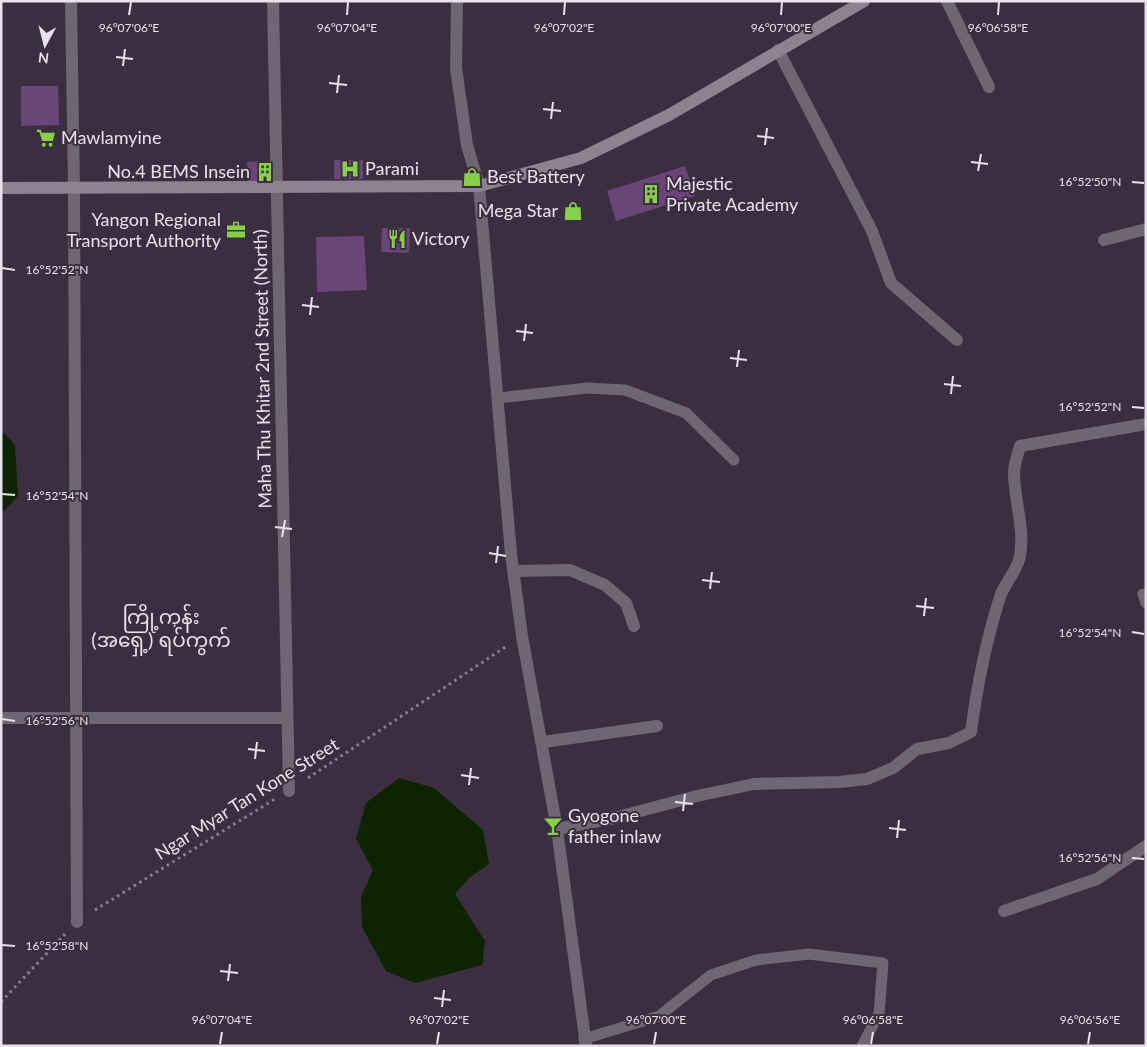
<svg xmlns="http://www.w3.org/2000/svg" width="1147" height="1047" font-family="Lato,'Noto Sans Myanmar',sans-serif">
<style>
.water{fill:#0e2300}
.building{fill:#6a4577}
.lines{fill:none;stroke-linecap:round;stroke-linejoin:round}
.path{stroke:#8a7e8f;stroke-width:3;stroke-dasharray:2.5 4;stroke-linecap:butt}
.lane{stroke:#6e6670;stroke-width:11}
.street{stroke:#6e6670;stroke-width:12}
.secondary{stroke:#8e8292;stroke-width:12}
.ticks{fill:none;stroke:#eae1ee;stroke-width:2}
.labels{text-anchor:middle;stroke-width:4;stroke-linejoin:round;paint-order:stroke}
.poi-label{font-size:18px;fill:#eae1ee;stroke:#3c2e41;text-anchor:start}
.street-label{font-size:18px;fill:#eae1ee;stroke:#3c2e41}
.quarter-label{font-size:20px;fill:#eae1ee;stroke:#3c2e41}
.ticks-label{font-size:12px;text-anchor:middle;fill:#eae1ee;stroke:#3c2e41;stroke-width:4;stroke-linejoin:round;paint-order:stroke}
</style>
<rect width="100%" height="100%" fill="#3c2e41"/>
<!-- water -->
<path class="water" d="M1,430L15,445L18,496L1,514Z
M399,778L434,788L483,830L489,864L469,878L455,894L485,941L482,965L415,983L386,971L362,927L361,897L373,870L356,839L366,803Z"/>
<!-- building -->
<path class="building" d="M21,86H58L59,125L21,126Z
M334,160H363V179H334Z
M282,161L283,182L248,183L247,162Z
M685,166L695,196L616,221L607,191Z
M382,228H410L409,253L381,252Z
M364,236L367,290L317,292L316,237Z"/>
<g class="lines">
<!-- path -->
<path class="path" d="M308,778L507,646
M95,910L275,799
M1,1002L65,934"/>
<!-- lane -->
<path class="lane" d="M498,398L588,388L625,390L686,413L734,460
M1143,594L1146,603
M584,1039L659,1016L711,975L756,960L809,954L883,963L879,1014L862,1046"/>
<!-- street -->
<path class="street" d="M71,1L74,188L77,922
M273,1L289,791
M457,1L456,68L467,145L479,186L511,554L522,636L557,829L586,1046
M947,1L989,87
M778,50L872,231L891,283L957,340
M1104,240L1146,229
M513,571L570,570L605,585L626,603L634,626
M1,718H287
M543,742L657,726
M557,829L614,818L697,796L754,784L839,782L867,779L893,768L917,749L949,743L971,732C977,686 986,641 1000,597C1005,582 1017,572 1020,556C1025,528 1014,500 1014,472C1014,464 1018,454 1020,446L1146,424
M1004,911L1097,879L1146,846"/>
<!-- secondary -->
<path class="secondary" d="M1,188L479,186L581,158L669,115L864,1"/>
</g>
<!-- ticks -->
<path class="ticks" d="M129,15L131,2M347,15L348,2M564,15L565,2M781,15L782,2M998,15L999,2M116,57L133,59M123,66L125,49M329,83L347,85M337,93L339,75M543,109L561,111M551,119L553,102M757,136L774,138M765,145L767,128M971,162L988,164M978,171L981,154M1132,182L1144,183M2,268L15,270M302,305L319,307M310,315L312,297M516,331L533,333M524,341L526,324M730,358L747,360M737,367L739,350M944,384L961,386M951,394L953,376M1132,407L1144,408M2,494L15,495M275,527L292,529M282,537L285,520M489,553L506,556M496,563L498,546M702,580L720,582M710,589L712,572M916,606L934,608M924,616L926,598M1132,632L1144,634M2,719L15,721M248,749L265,751M255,759L257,742M461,775L479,778M469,785L471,768M675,802L693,804M683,811L685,794M889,828L906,830M897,838L899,820M1132,858L1144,859M2,945L15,946M220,971L238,973M228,981L230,964M434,998L451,1000M442,1007L444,990M220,1044L222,1032M437,1044L439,1032M654,1044L656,1032M871,1044L873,1032M1088,1044L1090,1032"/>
<!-- icons -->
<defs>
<g id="supermarket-bare" transform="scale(1.5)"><path d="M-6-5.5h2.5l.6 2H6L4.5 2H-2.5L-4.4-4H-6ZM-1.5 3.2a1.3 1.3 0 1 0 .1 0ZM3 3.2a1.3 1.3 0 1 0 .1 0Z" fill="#88cf4a" stroke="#3c2e41" stroke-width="2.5" paint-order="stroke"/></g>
<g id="hospital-bare" transform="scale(1.5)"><path d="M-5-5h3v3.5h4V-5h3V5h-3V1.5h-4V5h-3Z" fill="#88cf4a" stroke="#3c2e41" stroke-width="2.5" paint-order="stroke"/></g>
<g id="building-bare" transform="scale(1.5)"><path d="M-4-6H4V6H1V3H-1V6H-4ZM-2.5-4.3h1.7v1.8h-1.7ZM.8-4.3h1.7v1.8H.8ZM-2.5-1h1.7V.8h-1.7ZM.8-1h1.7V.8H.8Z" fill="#88cf4a" stroke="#3c2e41" stroke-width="2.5" paint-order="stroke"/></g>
<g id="shop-bare" transform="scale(1.5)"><path d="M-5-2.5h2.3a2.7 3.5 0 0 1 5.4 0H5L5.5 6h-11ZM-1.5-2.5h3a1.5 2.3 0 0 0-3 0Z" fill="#88cf4a" stroke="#3c2e41" stroke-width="2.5" paint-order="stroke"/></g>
<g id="office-bare" transform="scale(1.5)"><path d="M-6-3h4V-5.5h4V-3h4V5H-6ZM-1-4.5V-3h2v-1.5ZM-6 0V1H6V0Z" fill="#88cf4a" stroke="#3c2e41" stroke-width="2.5" paint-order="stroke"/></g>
<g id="restaurant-bare" transform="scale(1.5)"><path d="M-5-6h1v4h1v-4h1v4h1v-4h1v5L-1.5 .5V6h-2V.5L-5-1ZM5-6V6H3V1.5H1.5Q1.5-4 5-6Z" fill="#88cf4a" stroke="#3c2e41" stroke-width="2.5" paint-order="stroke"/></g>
<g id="bar-bare" transform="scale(1.5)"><path d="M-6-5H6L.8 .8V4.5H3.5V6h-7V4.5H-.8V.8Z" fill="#88cf4a" stroke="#3c2e41" stroke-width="2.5" paint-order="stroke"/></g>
</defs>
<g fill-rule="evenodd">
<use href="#supermarket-bare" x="46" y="138"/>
<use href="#hospital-bare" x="350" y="169"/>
<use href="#building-bare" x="265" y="172"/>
<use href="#shop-bare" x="472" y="177"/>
<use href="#building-bare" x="651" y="194"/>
<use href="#shop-bare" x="573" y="211"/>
<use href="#office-bare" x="236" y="230"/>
<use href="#restaurant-bare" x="397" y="239"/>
<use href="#bar-bare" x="553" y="826"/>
</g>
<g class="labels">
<!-- poi labels -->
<g class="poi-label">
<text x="61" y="144">Mawlamyine</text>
<text x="365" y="175">Parami</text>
<text x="250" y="178" text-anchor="end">No.4 BEMS Insein</text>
<text x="487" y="183">Best Battery</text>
<text x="666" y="190">Majestic<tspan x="666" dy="21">Private Academy</tspan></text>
<text x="558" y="217" text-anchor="end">Mega Star</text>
<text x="221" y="226" text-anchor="end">Yangon Regional<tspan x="221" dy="21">Transport Authority</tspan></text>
<text x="412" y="245">Victory</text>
<text x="568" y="822">Gyogone<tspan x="568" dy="21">father inlaw</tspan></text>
</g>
<!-- street labels -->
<g class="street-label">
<text transform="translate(263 369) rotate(-91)" y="6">Maha Thu Khitar 2nd Street (North)</text>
<text transform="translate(247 799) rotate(-32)" y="6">Ngar Myar Tan Kone Street</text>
</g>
<!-- quarter labels -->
<g class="quarter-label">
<text x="161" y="624">ကြို့ကုန်း<tspan x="161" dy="23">(အရှေ့) ရပ်ကွက်</tspan></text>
</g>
</g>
<g class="ticks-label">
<text x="129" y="32">96°07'06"E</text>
<text x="347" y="32">96°07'04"E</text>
<text x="564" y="32">96°07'02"E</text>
<text x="781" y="32">96°07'00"E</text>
<text x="998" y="32">96°06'58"E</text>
<text x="1090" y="186">16°52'50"N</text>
<text x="57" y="274">16°52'52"N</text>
<text x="1090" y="411">16°52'52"N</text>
<text x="57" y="500">16°52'54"N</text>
<text x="1090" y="637">16°52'54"N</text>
<text x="57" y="725">16°52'56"N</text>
<text x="1090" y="862">16°52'56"N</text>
<text x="57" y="950">16°52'58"N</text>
<text x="222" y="1024">96°07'04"E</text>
<text x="439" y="1024">96°07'02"E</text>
<text x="656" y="1024">96°07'00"E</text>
<text x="873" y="1024">96°06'58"E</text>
<text x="1090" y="1024">96°06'56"E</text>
</g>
<!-- border -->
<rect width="1147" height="1047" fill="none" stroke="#eae1ee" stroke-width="5"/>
<!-- north arrow -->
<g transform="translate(45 45) rotate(187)" stroke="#3c2e41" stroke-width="4" paint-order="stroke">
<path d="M0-4L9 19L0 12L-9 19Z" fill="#eae1ee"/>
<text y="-8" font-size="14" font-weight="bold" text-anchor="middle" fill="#eae1ee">N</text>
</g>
</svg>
